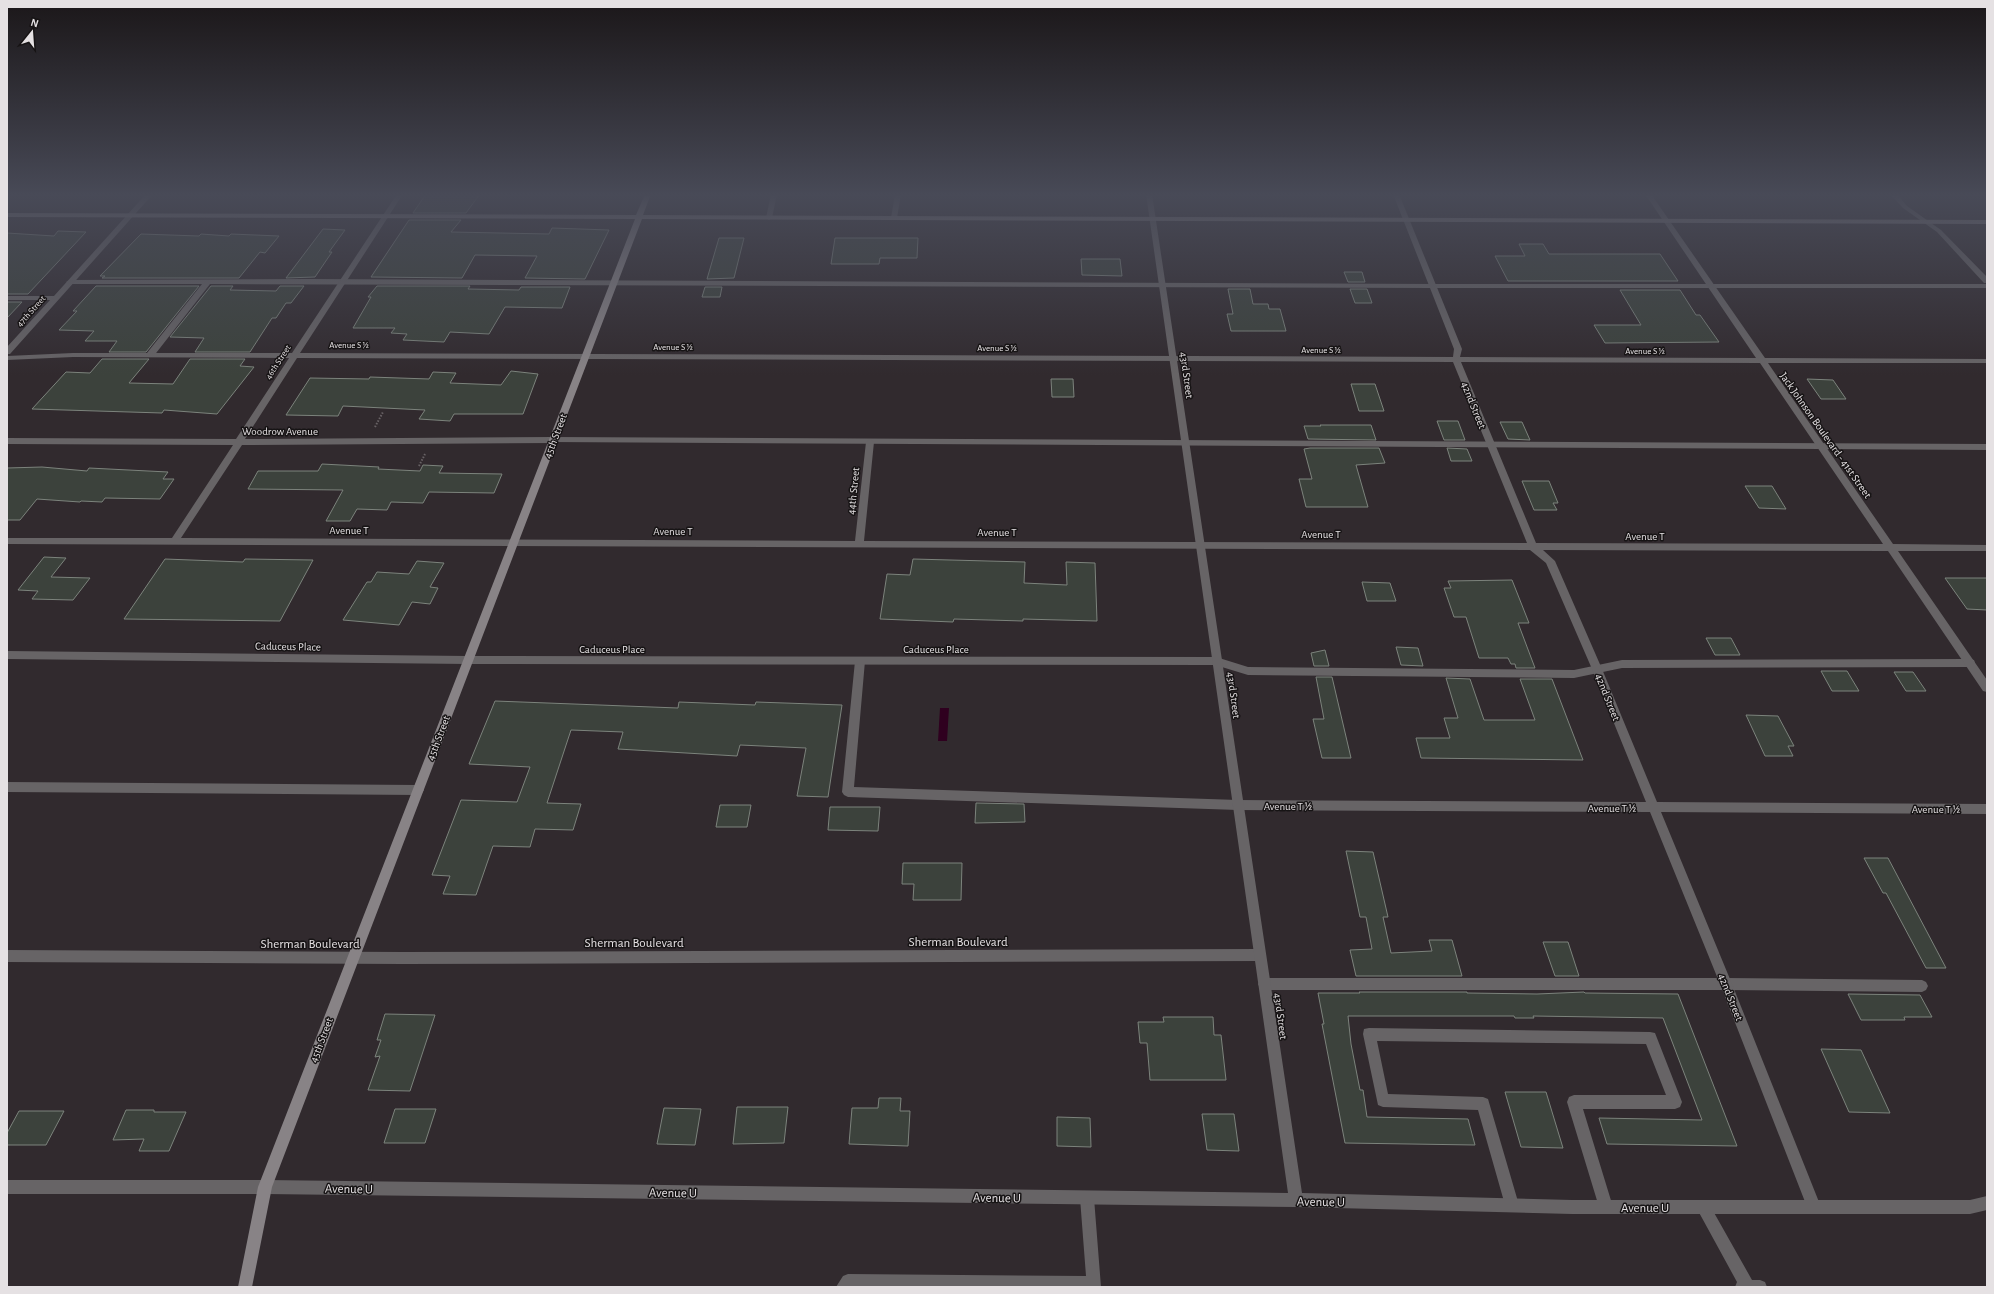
<svg xmlns="http://www.w3.org/2000/svg" width="1994" height="1294" font-family="'Alegreya Sans',sans-serif">
<style>
.water{fill:#2f001f}
.building{fill:#3c423c;stroke:#7c837c}
.lines{fill:none;stroke-linecap:round;stroke-linejoin:round}
.path{stroke:#686265;stroke-width:2;stroke-dasharray:1.5 1.5;stroke-linecap:butt}
.service{fill:#676466;fill-rule:evenodd}
.minor{fill:#676466;fill-rule:evenodd}
.tertiary{fill:#676466;fill-rule:evenodd}
.secondary{fill:#888386;fill-rule:evenodd}
.labels{text-anchor:middle;stroke-width:3;stroke-linejoin:round;paint-order:stroke}
.far-street-label{font-size:9px;fill:#e5e1e3;stroke:#171415}
.street-label{font-size:11px;fill:#e5e1e3;stroke:#171415}
.near-street-label{font-size:13px;fill:#e5e1e3;stroke:#171415}
</style>
<rect width="100%" height="100%" fill="#312a2e"/>
<!-- water -->
<path class="water" d="M940,708H949L947,741H938Z"/>
<!-- building -->
<path class="building" d="M426,194H480L466,213H413Z
M409,220H461L451,232L549,234L552,228L609,230L585,279L525,278L537,256L475,255L462,278L371,277Z
M323,229L345,230L329,252H332L315,277L286,278Z
M58,231L86,232L28,294H7V233L54,236Z
M141,234L199,236L201,234L229,236L231,234L279,236L265,253L260,252L239,278H102L105,276H100Z
M719,238H744L734,278L707,279Z
M835,238H918L917,258H880L879,264H831Z
M1519,244H1543L1549,254H1660L1678,281H1508L1495,256H1525Z
M1081,259H1120L1122,276L1082,275Z
M1344,272H1362L1365,282H1348Z
M96,286H199L146,352H109L117,341H85L94,331L59,330L77,311H73Z
M211,286H233L230,290L276,291L280,286H304L291,303H286L276,318H272L250,352H195L204,338L170,337Z
M377,286H470L468,289L519,290L521,287H570L562,308L505,307L489,334L450,332L444,342L403,340L407,334L391,333L395,328H353L371,297H368Z
M705,287H722L720,297H702Z
M1228,289H1250L1253,304H1268L1269,309H1280L1286,331H1231L1227,314H1233Z
M1350,289H1367L1372,303H1355Z
M1620,290H1680L1696,315H1700L1719,342L1605,343L1594,325H1641Z
M7,302H22L7,318Z
M102,359H149L129,383L173,384L190,359H245L240,366L254,367L217,414L164,410L162,413L32,409L66,372L90,373Z
M511,371L538,374L523,414H454L450,421L419,419L425,410L343,406L338,416L286,415L310,378L369,379L370,377L429,379L433,372L456,373L450,383L501,385Z
M1051,379H1073L1074,397H1052Z
M1807,379L1833,380L1846,399H1821Z
M1351,384H1375L1384,411H1359Z
M1437,421H1458L1465,440H1444Z
M1500,422H1522L1530,440L1508,439Z
M1320,425H1371L1376,440L1308,439L1304,426H1321Z
M1310,448H1379L1385,463L1356,465L1368,507H1306L1299,479H1312L1304,449Z
M1447,448L1467,449L1472,461H1451Z
M322,464L379,467L378,469L420,471L423,465L443,466L439,473L502,474L494,493L429,492L423,503L391,502L387,510L357,509L350,521H326L343,490L248,489L258,471H318Z
M42,467L87,471L89,468L168,472L163,479H174L160,499L105,498L102,502L81,501L80,502L37,499L20,520H7V468Z
M1522,481H1549L1558,503H1553L1557,510H1534Z
M1745,486H1772L1786,509L1759,508Z
M44,557L66,558L51,577L90,578L73,600L32,599L38,591L18,590Z
M165,559L243,562L245,559L313,560L280,621L124,619Z
M913,559L1025,562L1024,583L1067,585L1066,562L1095,563L1097,621L1023,619V621L954,619L953,622L880,619L887,574L910,575Z
M417,561L444,563L430,587L438,588L430,604L412,602L399,625L343,620L367,582H371L377,572L409,574Z
M1945,578H1987V610L1967,609Z
M1512,580L1529,623H1518L1535,668H1516L1515,664H1511L1508,658H1479L1466,617H1454L1444,588H1451L1448,581Z
M1362,582L1390,583L1396,601H1367Z
M1706,638H1731L1740,655H1715Z
M1396,647L1418,648L1423,666L1401,665Z
M1325,650L1329,666H1314L1311,653Z
M1821,671H1847L1859,691H1832Z
M1894,672H1913L1926,691H1906Z
M1316,677H1332L1351,758H1322L1313,719H1324Z
M1446,678L1470,679L1484,720H1535L1520,679H1552L1583,760L1421,758L1416,738H1450L1444,718H1458Z
M495,701L678,708L679,702L755,705L756,702L842,705L828,797L797,796L806,748L740,745L737,756L618,749L623,732L571,730L547,803L581,804L573,830L535,829L530,847L493,846L476,895L443,894L450,876L432,875L461,800L517,802L530,767L469,764Z
M1746,715L1778,716L1794,746H1788L1793,756H1765Z
M976,803L1024,804L1025,822L975,823Z
M720,805H751L747,827H716Z
M830,807H880L878,831L828,830Z
M1346,851L1373,852L1388,917H1383L1391,953L1432,951L1429,940H1452L1462,976H1356L1350,950L1372,949L1366,917H1360Z
M1864,858H1888L1946,968H1926L1886,893H1883Z
M903,863H962L961,900H913L914,884H902Z
M1543,942H1568L1579,976H1555Z
M1359,992H1467V993L1537,994L1584,992L1585,993L1678,994L1737,1146L1607,1144L1599,1118L1702,1120L1663,1018L1533,1016L1534,1018H1515L1514,1016H1348L1351,1044L1360,1090H1363L1367,1117L1468,1119L1475,1145L1345,1143L1322,1024H1324L1318,993H1360Z
M1848,994L1920,995L1932,1017H1904L1905,1020H1861Z
M385,1014L435,1015L410,1091L368,1090L380,1056L375,1057L381,1040H377Z
M1163,1017H1213L1214,1035H1221L1226,1080H1150L1147,1043H1140L1138,1022H1164Z
M1821,1049L1861,1050L1890,1113L1849,1112Z
M1505,1092H1546L1563,1148L1521,1147Z
M879,1098H901L900,1111H910L908,1146L849,1144L852,1108H878Z
M737,1107H788L784,1143L733,1144Z
M664,1108L701,1109L695,1145L657,1144Z
M395,1109H436L425,1143H384Z
M126,1110H154V1112H186L169,1151H139L144,1139L113,1140Z
M19,1111H64L46,1145H7V1133Z
M1202,1114H1234L1239,1151L1207,1150Z
M1057,1117L1090,1118L1091,1147L1057,1146Z"/>
<g class="lines">
<!-- path -->
<path class="path" d="M375,427L383,412
M419,466L425,454"/>
<!-- service -->
<path class="service" d="M771,194H777L772,218L769,220L766,218Z
M309,279L1434,284H1987V288H1434L210,284L153,357H150L146,355L147,353L202,284H70L66,282L70,280Z
M553,437L1987,444V450L550,442V438Z
M860,657L864,658L865,661L854,787L1238,800L1242,802L1244,805L1242,808L1238,810L848,797L844,795L842,792L855,661L856,658Z
M1216,657L1248,667L1574,670L1622,660L1970,659L1974,660L1975,663L1974,666L1970,667L1622,668L1574,678L1248,675L1212,664L1211,661L1212,658Z
M7,782L418,785L422,787L424,790L422,793L418,795L7,792Z
M1264,978H1726L1922,980L1926,982L1928,986L1926,990L1922,992L1726,990H1264L1260,988L1258,984L1260,980Z
M1369,1028L1650,1032L1655,1033L1682,1102L1680,1107L1675,1109H1583L1613,1207L1611,1212L1606,1214L1601,1212L1599,1207L1567,1102L1569,1097L1574,1095H1666L1646,1044L1377,1041L1388,1094L1483,1097L1488,1099L1519,1205L1517,1210L1512,1212L1507,1210L1505,1205L1478,1110L1383,1107L1378,1105L1363,1034L1364,1029Z
M1087,1191L1092,1193L1094,1198L1101,1287H836L843,1276L848,1274L1086,1276L1080,1198L1082,1193Z
M1703,1200L1708,1202L1752,1280H1760L1765,1282L1767,1287H1735L1737,1282L1696,1207L1698,1202Z"/>
<!-- minor -->
<path class="minor" d="M146,194H153L10,354H7V347L50,300H7V296H54Z
M397,194H403L300,353L1453,357L1454,349L1393,194H1399L1462,349L1460,357L1756,358L1645,194H1651L1765,358L1987,359V363H1768L1893,544L1987,545V551H1898L1987,680V692L1983,691L1888,551L1543,550L1555,561L1602,669L1657,802L1987,804V814L1661,812L1732,984L1821,1207L1819,1212L1814,1214L1809,1212L1720,984L1650,812L1238,810L1234,808L1232,805L1234,802L1238,800L1646,802L1592,669L1546,563L1530,550L7,544V538H172L233,445L7,444V438L236,439L289,358L73,357L7,360V356L73,353H292ZM297,358L1453,362L1527,543L864,541L874,442L870,439L866,442L855,541L181,538L242,445L553,443L557,440L553,437L245,439ZM1461,362L1760,363L1883,544L1536,543Z
M895,194H901L897,218L894,220L891,218Z
M1890,194H1897L1907,206L1941,230L1987,277V283H1984L1937,232L1903,208Z
M7,651L468,656L1216,657L1220,658L1221,661L1220,664L1216,665L468,664L7,659Z
M1260,949L1264,951L1266,955L1264,959L1260,961L403,964L7,962V950L403,952Z"/>
<!-- tertiary -->
<path class="tertiary" d="M1146,194H1152L1302,1193L1572,1200H1970L1987,1196V1210L1970,1214H1572L1296,1207L265,1194H7V1180H265L1288,1193Z"/>
<!-- secondary -->
<path class="secondary" d="M645,194H651L643,215L1987,220V224L642,219L272,1187L252,1287H238L258,1187L635,219L7,217V213L636,215Z"/>
</g>
<!-- sky -->
<linearGradient id="sky" x2="0" y2="1"><stop stop-color="#1b1719"/><stop offset="0.52" stop-color="#484a57"/><stop offset="1" stop-color="#484a57" stop-opacity="0"/></linearGradient>
<rect width="1994" height="375" fill="url(#sky)"/>
<g class="labels">
<!-- far-street labels -->
<g class="far-street-label">
<text transform="translate(31 311) rotate(-48)" y="3">47th Street</text>
<text x="349" y="348">Avenue S ½</text>
<text x="673" y="350">Avenue S ½</text>
<text x="997" y="351">Avenue S ½</text>
<text x="1321" y="353">Avenue S ½</text>
<text x="1645" y="354">Avenue S ½</text>
<text transform="translate(278 362) rotate(-57)" y="3">46th Street</text>
</g>
<!-- street labels -->
<g class="street-label">
<text transform="translate(1187 375) rotate(82)" y="4">43rd Street</text>
<text transform="translate(1474 405) rotate(68)" y="4">42nd Street</text>
<text x="280" y="435">Woodrow Avenue</text>
<text transform="translate(1826 435) rotate(55)" y="4">Jack Johnson Boulevard - 41st Street</text>
<text transform="translate(555 436) rotate(-69)" y="4">45th Street</text>
<text transform="translate(853 491) rotate(-84)" y="4">44th Street</text>
<text x="349" y="534">Avenue T</text>
<text x="673" y="535">Avenue T</text>
<text x="997" y="536">Avenue T</text>
<text x="1321" y="538">Avenue T</text>
<text x="1645" y="540">Avenue T</text>
<text transform="translate(288 646) rotate(1)" y="4">Caduceus Place</text>
<text x="612" y="653">Caduceus Place</text>
<text x="936" y="653">Caduceus Place</text>
<text transform="translate(1234 695) rotate(82)" y="4">43rd Street</text>
<text transform="translate(1608 697) rotate(68)" y="4">42nd Street</text>
<text transform="translate(438 738) rotate(-69)" y="4">45th Street</text>
<text x="1288" y="810">Avenue T ½</text>
<text x="1612" y="812">Avenue T ½</text>
<text x="1936" y="813">Avenue T ½</text>
<text transform="translate(1731 997) rotate(68)" y="4">42nd Street</text>
<text transform="translate(1281 1016) rotate(82)" y="4">43rd Street</text>
<text transform="translate(321 1040) rotate(-69)" y="4">45th Street</text>
</g>
<!-- near-street labels -->
<g class="near-street-label">
<text x="958" y="946">Sherman Boulevard</text>
<text x="634" y="947">Sherman Boulevard</text>
<text x="310" y="948">Sherman Boulevard</text>
<text transform="translate(349 1188) rotate(1)" y="5">Avenue U</text>
<text transform="translate(673 1192) rotate(1)" y="5">Avenue U</text>
<text transform="translate(997 1197) rotate(1)" y="5">Avenue U</text>
<text transform="translate(1321 1201) rotate(1)" y="5">Avenue U</text>
<text x="1645" y="1212">Avenue U</text>
</g>
</g>
<!-- border -->
<rect width="1994" height="1294" fill="none" stroke="#e5e1e3" stroke-width="16"/>
<!-- north arrow -->
<g transform="translate(32 32) rotate(17)" stroke="#171415" stroke-width="3" paint-order="stroke">
<path d="M0-3L7 15L0 10L-7 15Z" fill="#e5e1e3"/>
<text y="-6" font-size="11" font-weight="bold" text-anchor="middle" fill="#e5e1e3">N</text>
</g>
</svg>
